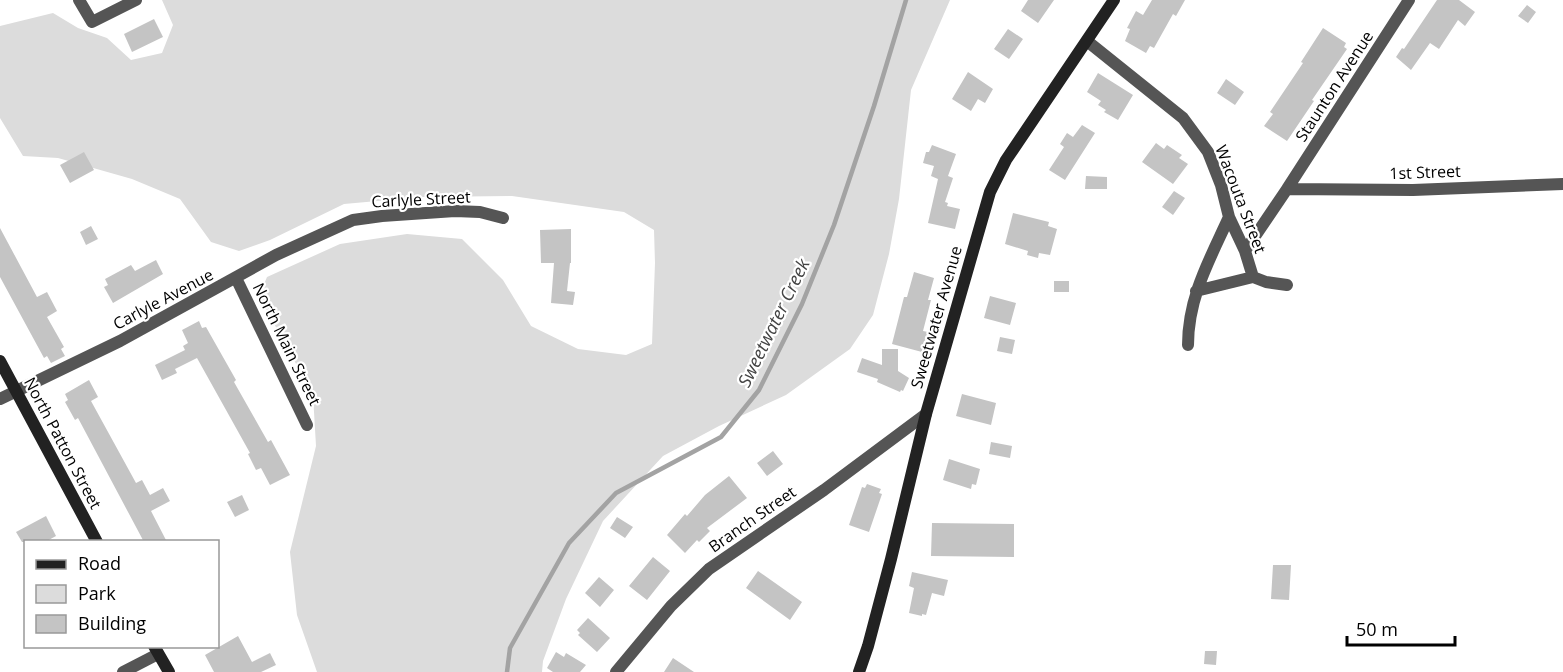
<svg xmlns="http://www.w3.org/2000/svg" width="1563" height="672" font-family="'Open Sans',sans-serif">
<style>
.green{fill:#dcdcdc}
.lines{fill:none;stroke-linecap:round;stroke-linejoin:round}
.stream{stroke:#a3a3a3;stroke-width:4.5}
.building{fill:#c4c4c4}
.street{stroke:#555;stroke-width:12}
.secondary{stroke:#222;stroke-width:12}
.labels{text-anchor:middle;stroke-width:4.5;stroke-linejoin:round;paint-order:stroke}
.street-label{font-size:16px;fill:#000;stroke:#fff}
.water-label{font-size:18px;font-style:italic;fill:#444;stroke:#fff}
</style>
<rect width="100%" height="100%" fill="#fff"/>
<!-- green -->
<path class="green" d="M162,0H950L911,90L899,199L889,254L873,315L850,349L786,395L719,426L663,456L603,521L566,599L543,661L542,672H317L297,615L290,552L316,446L313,395L259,296L267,277L340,244L407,234L462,239L503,280L531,326L578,349L626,355L652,344L655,263L654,230L624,212L512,196L422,197L344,204L270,240L239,251L211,242L180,199L132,179L58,158L23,156L0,118V26L53,13L78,28L107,38L131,60L162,53L173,25Z"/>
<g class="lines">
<!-- stream -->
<path class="stream" d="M507,672L510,648L569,543L616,493L721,437L759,390L802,304L834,225L874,106L906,0"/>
</g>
<!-- building -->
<path class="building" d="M1028,0H1054L1038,23L1021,11Z
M1152,0H1185L1176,16L1173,14L1154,48L1150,46L1146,53L1125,41L1130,29L1127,28L1136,11L1143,15Z
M1437,0H1459L1475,12L1465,26L1458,20L1439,49L1430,43L1411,70L1396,57L1402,48L1404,49Z
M1527,5L1536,12L1528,23L1518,16Z
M154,19L163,37L132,52L124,34Z
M1323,28L1346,43L1344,47L1347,49L1312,100L1314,101L1287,141L1264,126L1273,114L1270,112L1303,63L1301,62Z
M1008,29L1023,39L1009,59L994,49Z
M968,72L993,89L985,103L978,99L971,111L952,99Z
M1098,73L1133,95L1118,120L1104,112L1106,110L1098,105L1101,101L1087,92Z
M1226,79L1244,92L1235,105L1217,93Z
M1082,125L1095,133L1065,180L1049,170L1064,147L1060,144L1067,133L1073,137Z
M1156,143L1164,149L1167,145L1182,155L1179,158L1188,164L1173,184L1142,162Z
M932,145L956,154L948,176L953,178L945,202L948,203L947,206L960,209L955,229L928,223L938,179L931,176L934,166L923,163L926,152H929Z
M84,152L94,170L70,183L60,165Z
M1086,176L1107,177V189H1085Z
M1174,191L1185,198L1173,215L1162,207Z
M1013,213L1049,222L1048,226L1057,229L1050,255L1039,253L1038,258L1027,255L1028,251L1005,244Z
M91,226L98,239L86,245L80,232Z
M0,228L37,297L47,292L57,311L47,317L64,347L61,349L65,356L51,363L47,356L44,358L0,277Z
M571,229V263H570L567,291L575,292L573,305L551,303L554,263H541L540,230Z
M156,260L163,274L113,303L104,287L108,285L105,279L131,265L135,271Z
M914,272L934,278L928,300H931L923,331L928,332L922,352L892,344L904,297H907Z
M1054,281H1069V292H1054Z
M990,296L1016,303L1010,325L984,318Z
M199,321L202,328L206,327L236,380L234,382L268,442L271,440L290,475L270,485L261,468L256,470L248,454L250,453L197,358L175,369L177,373L162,380L155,365L185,350L183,346L188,343L182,330Z
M1000,337L1015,340L1012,354L997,351Z
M882,349H898V371L909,378L903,391L901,390L900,392L877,382L878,379L857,372L862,358L882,365Z
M89,380L98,397L91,401L136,483L142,480L150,495L163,488L170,501L151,511L167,542H144L78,418L75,420L65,402L68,400L65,394Z
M962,394L996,403L991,425L956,416Z
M991,442L1012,446L1010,458L989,454Z
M773,451L783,464L767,476L757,463Z
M949,459L980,469L976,485L972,484L971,489L943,480Z
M729,476L747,498L707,528L710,531L699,542L697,540L685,553L667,535L685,514L687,516L705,495Z
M867,484L881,489L879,493L882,494L869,532L849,525L862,487L865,488Z
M242,495L249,510L235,517L227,502Z
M46,516L56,536L45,542H22L16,532Z
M617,517L633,527L625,538L610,528Z
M932,523L1014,524V557L931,556Z
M653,557L670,571L647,600L629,586Z
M1273,565H1291L1289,600L1271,599Z
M758,571L802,602L790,620L746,588Z
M912,572L948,580L944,596L932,593L926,615L922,614V616L909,613L914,588L909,586Z
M599,577L614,590L600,607L585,593Z
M588,618L610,638L597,652L578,635L580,633L577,630Z
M238,636L252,662L270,653L276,665L261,672H214L205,655Z
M1205,651H1217L1216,665L1204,664Z
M556,652L564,657L566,653L586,665L580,672H553L547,668Z
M673,658L694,672H664Z"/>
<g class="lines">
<!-- street -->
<path class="street" d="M79,0L92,22L136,0
M1087,41L1183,118L1208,152L1221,185L1229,217L1245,251L1253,277L1266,282L1287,285
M1287,189L1413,190L1563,184
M1245,251L1287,189L1409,0
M236,278L307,425
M1196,291L1253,277
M1188,345C1188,297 1210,259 1229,217
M0,399L120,341L276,255L353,220L382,216L455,211L480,212L503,218
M123,672L158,654
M616,672L671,606L709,569L824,490L926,414"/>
<!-- secondary -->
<path class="secondary" d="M0,361L97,542
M154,646L169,672
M859,672L868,646L891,559L926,414L990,192L1006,160L1114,0"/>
</g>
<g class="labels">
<!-- street labels -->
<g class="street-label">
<text transform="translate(1334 86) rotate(-57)" y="6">Staunton Avenue</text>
<text transform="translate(1425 172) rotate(-2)" y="6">1st Street</text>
<text transform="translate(421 199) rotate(-3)" y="6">Carlyle Street</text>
<text transform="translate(1241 199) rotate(69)" y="6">Wacouta Street</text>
<text transform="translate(163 299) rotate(-28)" y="6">Carlyle Avenue</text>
<text transform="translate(936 317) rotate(-74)" y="6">Sweetwater Avenue</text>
<text transform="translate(287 344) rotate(64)" y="6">North Main Street</text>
<text transform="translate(63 443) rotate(62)" y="6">North Patton Street</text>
<text transform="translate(752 519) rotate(-35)" y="6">Branch Street</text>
</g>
<!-- water labels -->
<g class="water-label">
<text transform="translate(774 323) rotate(-64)" y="6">Sweetwater Creek</text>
</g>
</g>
<!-- legend -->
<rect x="24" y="540" width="195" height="108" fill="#ffffff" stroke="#999999" stroke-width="1.5"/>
<rect x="36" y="560" width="30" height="9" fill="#222222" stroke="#999999" stroke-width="1.5"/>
<text x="78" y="570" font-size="18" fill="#000000">Road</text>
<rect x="36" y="585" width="30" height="18" fill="#dcdcdc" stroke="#999999" stroke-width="1.5"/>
<text x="78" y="600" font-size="18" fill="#000000">Park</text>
<rect x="36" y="615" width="30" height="18" fill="#c4c4c4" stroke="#999999" stroke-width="1.5"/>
<text x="78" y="630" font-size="18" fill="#000000">Building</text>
<!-- scale -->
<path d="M1347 636v9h108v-9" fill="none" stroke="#000000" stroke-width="3"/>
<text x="1356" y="636" font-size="18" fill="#000000" stroke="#ffffff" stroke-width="4.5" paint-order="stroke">50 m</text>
</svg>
